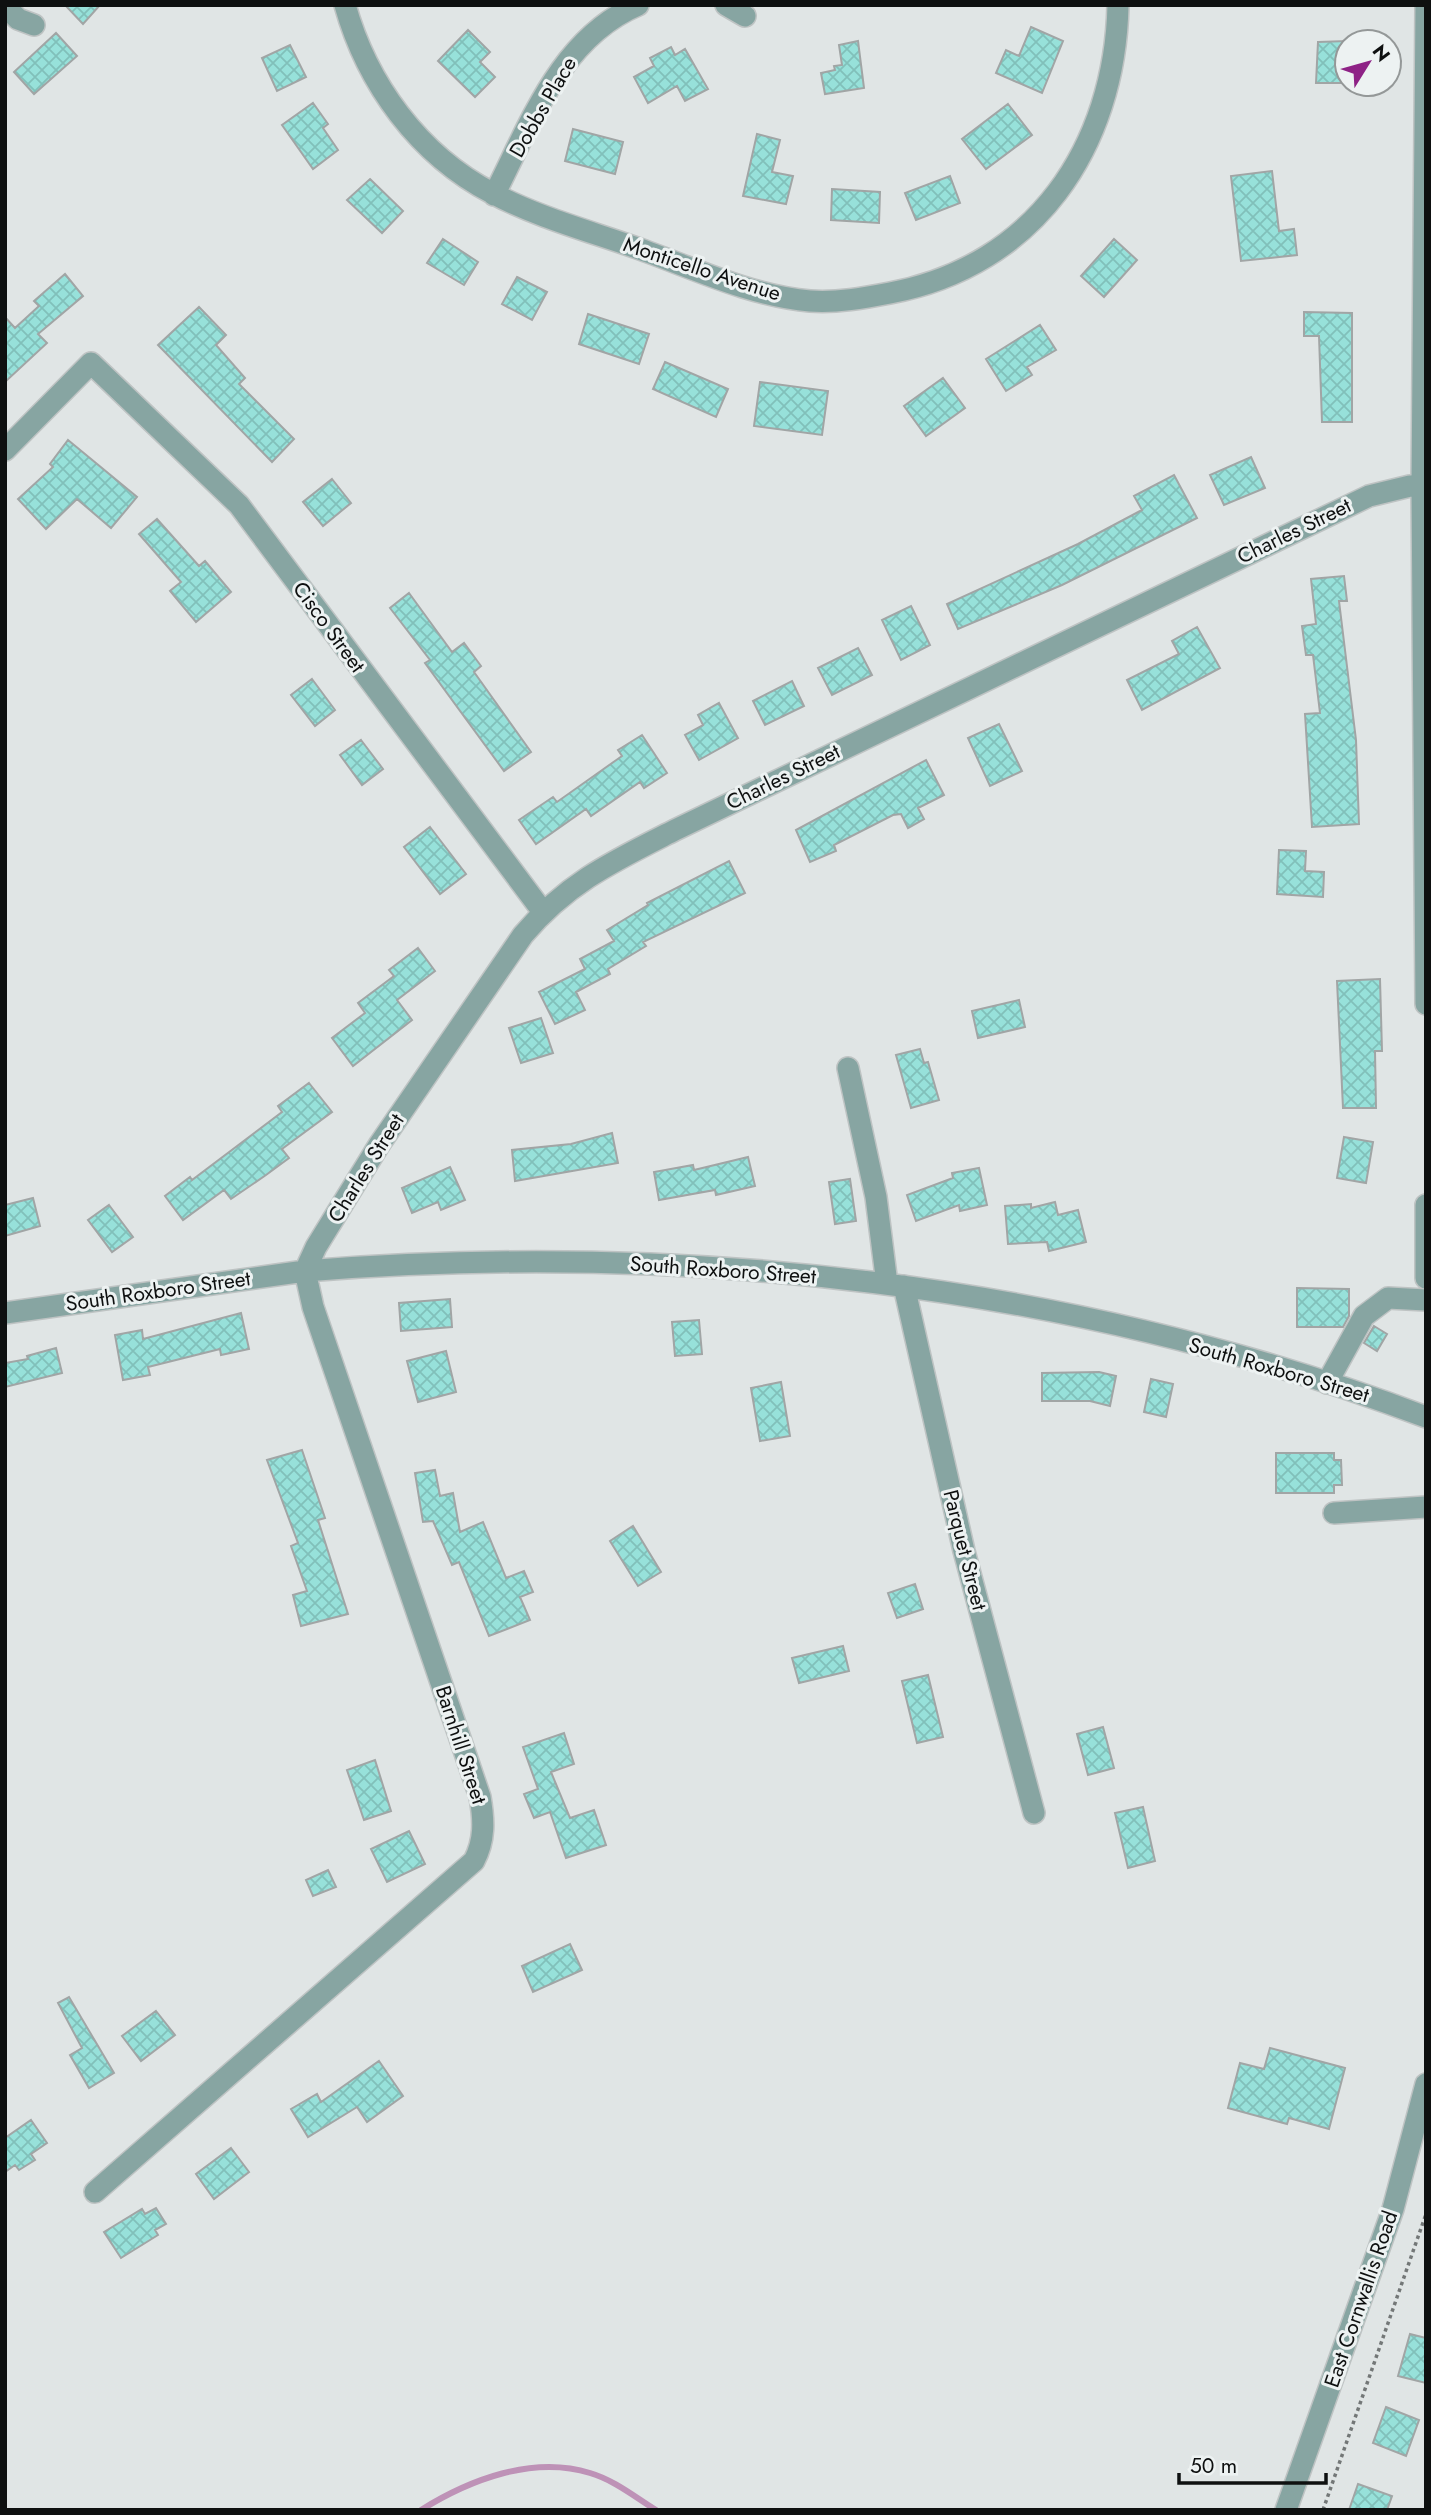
<svg xmlns="http://www.w3.org/2000/svg" width="1431" height="2515" font-family="Jost,sans-serif">
<style>
.lines{fill:none;stroke-linecap:round;stroke-linejoin:round}
.stream{stroke:#be92b7;stroke-width:6}
.building{fill:url(#building-cross-hatch);stroke:#a1a5a5;stroke-width:2}
.minor-casing{stroke:#bec3c3;stroke-width:24}
.path{stroke:#737777;stroke-width:3.5;stroke-dasharray:3.5 3.5;stroke-linecap:butt}
.minor{stroke:#87a5a2;stroke-width:21}
.labels{text-anchor:middle;stroke-width:6;stroke-linejoin:round;paint-order:stroke}
.street-label{font-size:21px;fill:#0e1010;stroke:#edf2f2}
</style>
<defs>
<pattern id="building-cross-hatch" width="8" height="8" patternUnits="userSpaceOnUse" patternTransform="scale(1.75)"><rect width="8" height="8" fill="#97e1da"/><path d="M0 0l8 8M0 8l8-8" fill="none" stroke="#81c0ba"/></pattern>
</defs>
<rect width="100%" height="100%" fill="#e0e5e5"/>
<g class="lines">
<!-- stream -->
<path class="stream" d="M421,2510C469,2480 533,2455 590,2473C614,2480 635,2497 656,2510"/>
</g>
<!-- building -->
<path class="building" d="M65,5H100L83,24Z
M1031,27L1063,41L1042,93L996,73L1006,50L1019,56Z
M468,30L490,52L480,62L495,77L475,97L438,61Z
M56,33L77,56L34,94L14,72Z
M858,41L864,88L825,94L821,73L835,70L834,66L842,65L839,45Z
M1318,42L1347,41V83H1316Z
M290,45L306,77L277,91L262,58Z
M671,47L675,55L685,49L708,89L685,101L677,86L648,103L634,77L654,66L650,58Z
M313,103L328,124L323,128L338,150L313,169L282,125Z
M1008,104L1032,135L986,169L962,139Z
M573,129L623,142L615,174L565,161Z
M757,134L780,140L772,172L793,176L786,204L743,196Z
M1272,171L1279,231L1294,229L1297,255L1241,261L1231,176Z
M950,176L960,203L916,220L905,193Z
M370,179L403,211L382,233L347,200Z
M832,189L880,192L879,223L831,220Z
M443,239L478,262L464,285L427,263Z
M1114,239L1137,260L1104,297L1081,276Z
M65,274L83,296L38,334L47,343L5,382V317L15,328L39,306L34,301Z
M517,277L547,292L532,320L502,304Z
M199,307L226,335L216,345L245,378L239,384L294,439L272,462L158,345Z
M1304,312L1352,313V422H1322L1319,336H1304Z
M588,314L649,334L639,364L579,344Z
M1040,325L1056,350L1027,367L1032,375L1006,391L986,359Z
M665,362L728,389L716,417L653,389Z
M943,378L965,408L926,436L904,406Z
M760,382L828,391L822,435L754,426Z
M68,440L137,497L111,528L77,499L46,529L18,499L53,467L50,464Z
M1251,457L1265,488L1224,505L1210,475Z
M1174,475L1197,518L1062,585L958,629L947,604L1078,544L1142,510L1134,496Z
M332,479L351,503L323,526L303,502Z
M157,519L199,566L205,561L231,592L196,622L170,591L181,582L139,534Z
M1344,576L1347,601H1339L1356,740L1359,824L1312,827L1305,714L1320,713L1313,655H1306L1302,626L1316,624L1311,579Z
M409,593L452,652L464,643L481,666L474,672L531,752L504,771L425,663L430,660L390,608Z
M911,606L930,645L901,660L882,620Z
M1197,627L1220,668L1142,710L1127,680L1179,654L1172,641Z
M858,648L872,675L832,695L818,668Z
M312,679L335,710L315,726L291,695Z
M792,681L804,706L765,725L753,701Z
M719,703L738,738L699,760L685,735L703,725L698,715Z
M999,724L1022,771L990,786L968,738Z
M642,735L667,773L644,788L640,782L591,816L586,809L536,844L519,820L553,797L557,802L622,756L618,750Z
M361,740L383,769L362,785L340,755Z
M926,760L944,795L918,808L924,819L908,828L901,814L893,815L834,845L836,851L810,862L796,830Z
M430,827L466,874L440,894L404,847Z
M1279,850L1306,851L1305,871L1324,872L1323,897L1277,894Z
M729,861L745,893L643,942L646,946L608,969L610,974L576,992L585,1010L555,1024L539,992L585,969L580,959L614,941L607,930L648,905L647,903Z
M418,948L435,971L397,1000L412,1020L353,1066L332,1038L365,1013L358,1003L394,976L389,970Z
M1380,979L1382,1051H1375L1376,1108H1343L1337,981Z
M1019,1000L1025,1027L978,1038L972,1011Z
M541,1018L553,1053L521,1063L509,1028Z
M920,1049L924,1063L928,1062L939,1100L911,1108L896,1055Z
M309,1083L332,1112L282,1149L289,1158L266,1175L231,1199L224,1190L183,1220L165,1196L190,1177L192,1180L282,1112L278,1106Z
M612,1133L618,1163L515,1181L512,1150L571,1144Z
M1344,1137L1373,1142L1366,1183L1337,1178Z
M748,1157L755,1186L716,1195L715,1190L659,1200L654,1172L693,1165L694,1170Z
M450,1167L465,1200L441,1210L438,1202L412,1213L402,1188Z
M979,1168L987,1205L960,1211L959,1205L916,1221L907,1195L953,1178L952,1173Z
M850,1179L856,1221L835,1224L829,1182Z
M33,1198L40,1226L5,1236V1205Z
M1055,1202L1058,1215L1078,1210L1086,1242L1049,1251L1047,1242L1008,1244L1005,1206L1031,1204V1208Z
M109,1205L133,1237L112,1252L88,1220Z
M1297,1288L1349,1289V1316L1343,1327H1297Z
M450,1299L452,1327L401,1331L399,1303Z
M241,1313L249,1349L221,1355L220,1349L148,1367L150,1375L123,1380L115,1335L142,1330L143,1339Z
M699,1320L702,1354L675,1356L672,1322Z
M1374,1326L1387,1334L1377,1351L1364,1343Z
M56,1348L62,1373L5,1387V1363L28,1359L27,1356Z
M446,1351L456,1392L418,1402L407,1361Z
M1099,1372L1116,1376L1110,1406L1090,1401H1042V1373Z
M1151,1379L1173,1384L1166,1417L1144,1412Z
M781,1382L790,1436L760,1441L751,1388Z
M302,1450L325,1518L318,1520L348,1614L301,1626L293,1595L307,1591L291,1546L298,1543L267,1460Z
M1276,1453H1334V1460H1341L1342,1485H1334V1493H1276Z
M435,1470L440,1496L453,1493L460,1532L483,1522L506,1578L524,1571L533,1592L520,1597L530,1620L489,1636L459,1562L452,1565L433,1521L423,1522L415,1473Z
M633,1526L661,1572L638,1586L610,1541Z
M915,1584L923,1609L897,1618L888,1593Z
M843,1646L849,1671L799,1683L792,1658Z
M928,1675L943,1737L917,1743L902,1681Z
M1103,1727L1114,1768L1088,1775L1077,1734Z
M564,1733L574,1764L551,1772L570,1818L594,1810L606,1845L566,1858L550,1812L534,1818L524,1794L538,1789L523,1747Z
M375,1760L391,1811L364,1820L347,1770Z
M1143,1807L1155,1861L1128,1868L1115,1813Z
M409,1831L425,1864L387,1882L371,1849Z
M328,1870L336,1887L313,1896L306,1880Z
M570,1944L582,1970L533,1992L522,1966Z
M69,1997L114,2073L89,2088L70,2055L82,2048L58,2003Z
M156,2011L175,2035L141,2061L122,2036Z
M1270,2048L1345,2068L1329,2129L1289,2118L1287,2124L1228,2108L1240,2063L1264,2069Z
M379,2061L403,2096L367,2122L357,2107L308,2137L291,2109L317,2094L321,2102Z
M31,2120L47,2143L31,2154L35,2160L19,2170L15,2165L5,2172V2138Z
M231,2148L249,2172L214,2199L196,2174Z
M156,2208L166,2224L155,2230L158,2235L121,2258L104,2232L142,2209L145,2214Z
M1410,2334L1426,2338V2383L1398,2376Z
M1386,2407L1419,2420L1406,2456L1373,2443Z
M1358,2484L1392,2496L1387,2510H1349Z"/>
<g class="lines">
<!-- minor casing -->
<g class="minor-casing">
<path id="minor" d="M345,5C367,84 419,155 492,193C537,217 589,231 637,248C693,268 751,296 810,301C837,303 864,298 890,293C1035,266 1115,147 1118,5
M726,5L745,16
M5,6L18,19L34,25
M1426,6L1422,487L1426,1004
M494,195C530,125 560,38 638,5
M5,450L91,363L239,505L543,912
M848,1068L876,1197L887,1284
M1426,1205V1278
M904,1286L964,1551L1034,1813
M5,1313L305,1271C683,1241 1071,1283 1426,1417
M1327,1383L1364,1316L1388,1298L1426,1300
M1334,1513L1426,1507
M95,2192L474,1861C485,1840 484,1820 480,1797L313,1307L305,1271L316,1247L379,1145L523,935C568,882 614,861 675,830L1369,496L1410,486L1426,487
M1286,2510L1393,2209L1426,2084"/>
</g>
<!-- path -->
<path class="path" d="M1323,2510L1426,2214"/>
<!-- minor -->
<use href="#minor" class="minor"/>
</g>
<g class="labels">
<!-- street labels -->
<g class="street-label">
<text transform="translate(543 107) rotate(-60)" y="7">Dobbs Place</text>
<text transform="translate(702 269) rotate(18)" y="7">Monticello Avenue</text>
<text transform="translate(1294 531) rotate(-26)" y="7">Charles Street</text>
<text transform="translate(329 627) rotate(54)" y="7">Cisco Street</text>
<text transform="translate(783 777) rotate(-26)" y="7">Charles Street</text>
<text transform="translate(366 1168) rotate(-58)" y="7">Charles Street</text>
<text transform="translate(723 1270) rotate(4)" y="7">South Roxboro Street</text>
<text transform="translate(158 1291) rotate(-8)" y="7">South Roxboro Street</text>
<text transform="translate(1279 1370) rotate(16)" y="7">South Roxboro Street</text>
<text transform="translate(965 1550) rotate(76)" y="7">Parquet Street</text>
<text transform="translate(461 1745) rotate(72)" y="7">Barnhill Street</text>
<text transform="translate(1361 2299) rotate(-71)" y="7">East Cornwallis Road</text>
</g>
</g>
<!-- border -->
<rect width="1431" height="2515" fill="none" stroke="#0e1010" stroke-width="14"/>
<!-- north arrow -->
<g transform="translate(1368 63) rotate(53)"><circle r="33" fill="#edf2f2" stroke="#949898" stroke-width="2"/>
<path d="M0-5L12 26L0 18L-12 26Z" fill="#8e2286"/>
<text y="-10" font-size="19" font-weight="bold" text-anchor="middle" fill="#0e1010">N</text>
</g>
<!-- scale -->
<path d="M1179 2473v10h147v-10" fill="none" stroke="#0e1010" stroke-width="3.5"/>
<text x="1190" y="2473" font-size="21" fill="#0e1010" stroke="#edf2f2" stroke-width="5" paint-order="stroke">50 m</text>
</svg>
